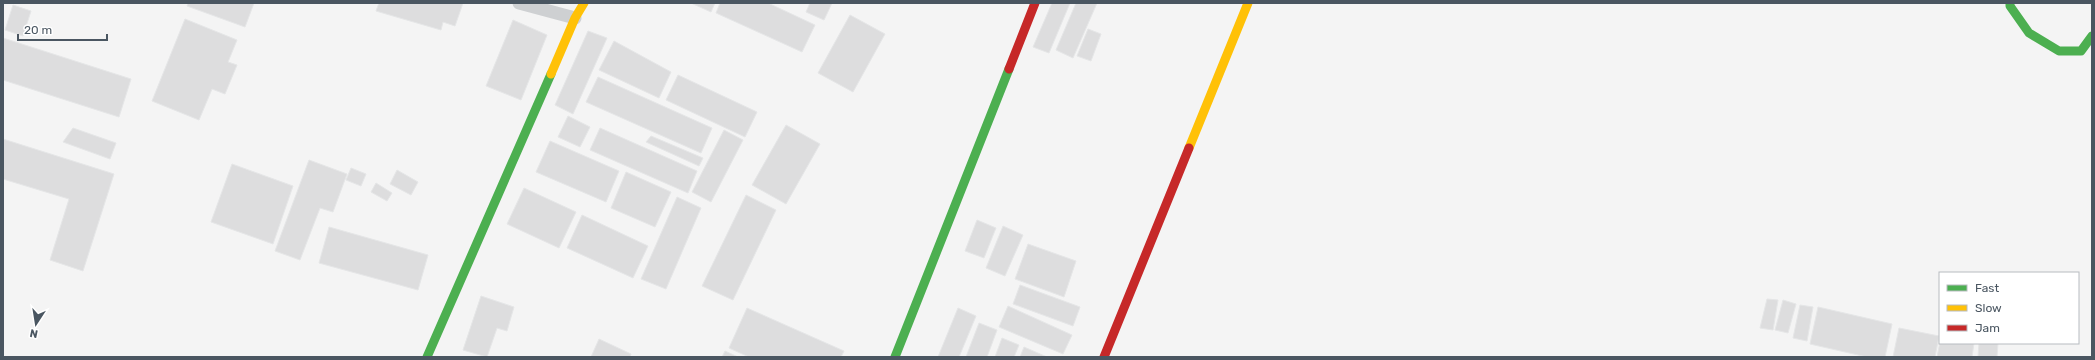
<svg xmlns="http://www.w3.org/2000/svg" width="2095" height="360" font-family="Rubik,sans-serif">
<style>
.building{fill:#ddddde;stroke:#e5e6e7}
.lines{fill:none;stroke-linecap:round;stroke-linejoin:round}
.lane{stroke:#ced0d2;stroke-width:13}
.fast{stroke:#4caf50;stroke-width:9}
.slow{stroke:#ffc107;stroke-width:9}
.jam{stroke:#c62828;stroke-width:9}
</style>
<rect width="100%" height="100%" fill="#f4f4f4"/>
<!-- building -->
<path class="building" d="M188,3H254L245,27L187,6Z
M379,3H463L455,26L443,22L441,30L376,11Z
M691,3H715L711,12Z
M720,3H768L815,25L802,52L716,13Z
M810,3H832L824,20L806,12Z
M1052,3H1070L1049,53L1033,47Z
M1076,3H1097L1073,58L1056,50Z
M13,5L31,11L23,36L5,30Z
M850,15L885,34L853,92L818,73Z
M185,19L237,40L228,62L237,65L225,94L212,89L199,120L152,101Z
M513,20L547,35L521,100L486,86Z
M1088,29L1101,34L1091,61L1077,56Z
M588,31L607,38L573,114L555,105Z
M3,38L131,79L119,117L3,80Z
M614,41L671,72L659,98L599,70Z
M678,75L757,112L745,137L666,100Z
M598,77L712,128L701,153L586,102Z
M568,116L590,127L580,147L558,137Z
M786,125L820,144L786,204L752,185Z
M73,128L116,143L110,159L63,142Z
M600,128L697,171L688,193L590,150Z
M724,130L743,140L711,202L692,192Z
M651,136L703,158L699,166L646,142Z
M3,139L114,174L83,271L50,260L69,199L3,179Z
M550,141L619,171L606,202L536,172Z
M309,160L347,174L333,212L320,208L300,260L275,251Z
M232,164L293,186L273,244L211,222Z
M351,168L366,174L361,186L346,180Z
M397,170L418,182L411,195L390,184Z
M626,172L671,192L655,227L611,208Z
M376,183L392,193L387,201L371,192Z
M524,188L576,212L559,248L507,224Z
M746,195L776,210L733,300L702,286Z
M677,197L701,208L666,289L641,279Z
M582,215L648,246L633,278L567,248Z
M977,220L996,228L984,258L965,251Z
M1003,226L1023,235L1005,276L986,268Z
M329,227L428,255L418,290L319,263Z
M1028,244L1076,261L1064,297L1015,279Z
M1020,285L1080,307L1073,326L1013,304Z
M481,296L514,307L507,331L497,328L487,357L463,350Z
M1767,299L1778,300L1773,330L1760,328Z
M1783,300L1796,304L1788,333L1775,330Z
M1800,305L1813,307L1807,341L1793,338Z
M1008,306L1072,335L1063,354L999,327Z
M1818,307L1892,324L1885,357H1867L1810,344Z
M747,308L844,351L841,357H749L729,348Z
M958,308L976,316L959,357H938Z
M979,323L997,330L987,357H966Z
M1899,328L1939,336L1935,357H1893Z
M1002,338L1019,345L1014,357H995Z
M599,339L631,354L630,357H591Z
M1940,342L1974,343L1972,357H1937Z
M1979,343H1998L1997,357H1978Z
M1024,347L1047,357H1020Z
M725,351L738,357H722Z"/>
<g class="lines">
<!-- lane -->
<path class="lane" d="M519,3L575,18"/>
<!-- fast -->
<path class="fast" d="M2010,3V6L2029,33L2059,51H2081L2092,36
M427,357L551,74
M895,357L1009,69"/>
<!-- slow -->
<path class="slow" d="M551,74L575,18L584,3
M1189,148L1248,3"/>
<!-- jam -->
<path class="jam" d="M1009,69L1035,3
M1104,357L1189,148"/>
</g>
<!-- border -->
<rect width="2095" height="360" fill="none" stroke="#4a5661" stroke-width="8"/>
<!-- legend -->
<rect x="1939" y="272" width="140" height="72" fill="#ffffff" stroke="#b7bbc0"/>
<rect x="1947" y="285" width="20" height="6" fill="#4caf50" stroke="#b7bbc0"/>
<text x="1975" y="292" font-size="12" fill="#4a5661">Fast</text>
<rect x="1947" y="305" width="20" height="6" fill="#ffc107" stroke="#b7bbc0"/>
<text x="1975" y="312" font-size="12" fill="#4a5661">Slow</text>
<rect x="1947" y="325" width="20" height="6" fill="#c62828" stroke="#b7bbc0"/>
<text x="1975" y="332" font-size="12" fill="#4a5661">Jam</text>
<!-- north arrow -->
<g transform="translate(36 324) rotate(192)" stroke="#ffffff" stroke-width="3" paint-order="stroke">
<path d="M0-3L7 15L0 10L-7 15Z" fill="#4a5661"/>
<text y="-6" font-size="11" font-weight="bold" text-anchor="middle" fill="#4a5661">N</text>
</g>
<!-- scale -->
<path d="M18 34v6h89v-6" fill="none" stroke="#4a5661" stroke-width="2"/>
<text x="24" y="34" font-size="12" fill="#4a5661" stroke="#ffffff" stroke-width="3" paint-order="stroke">20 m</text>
</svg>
